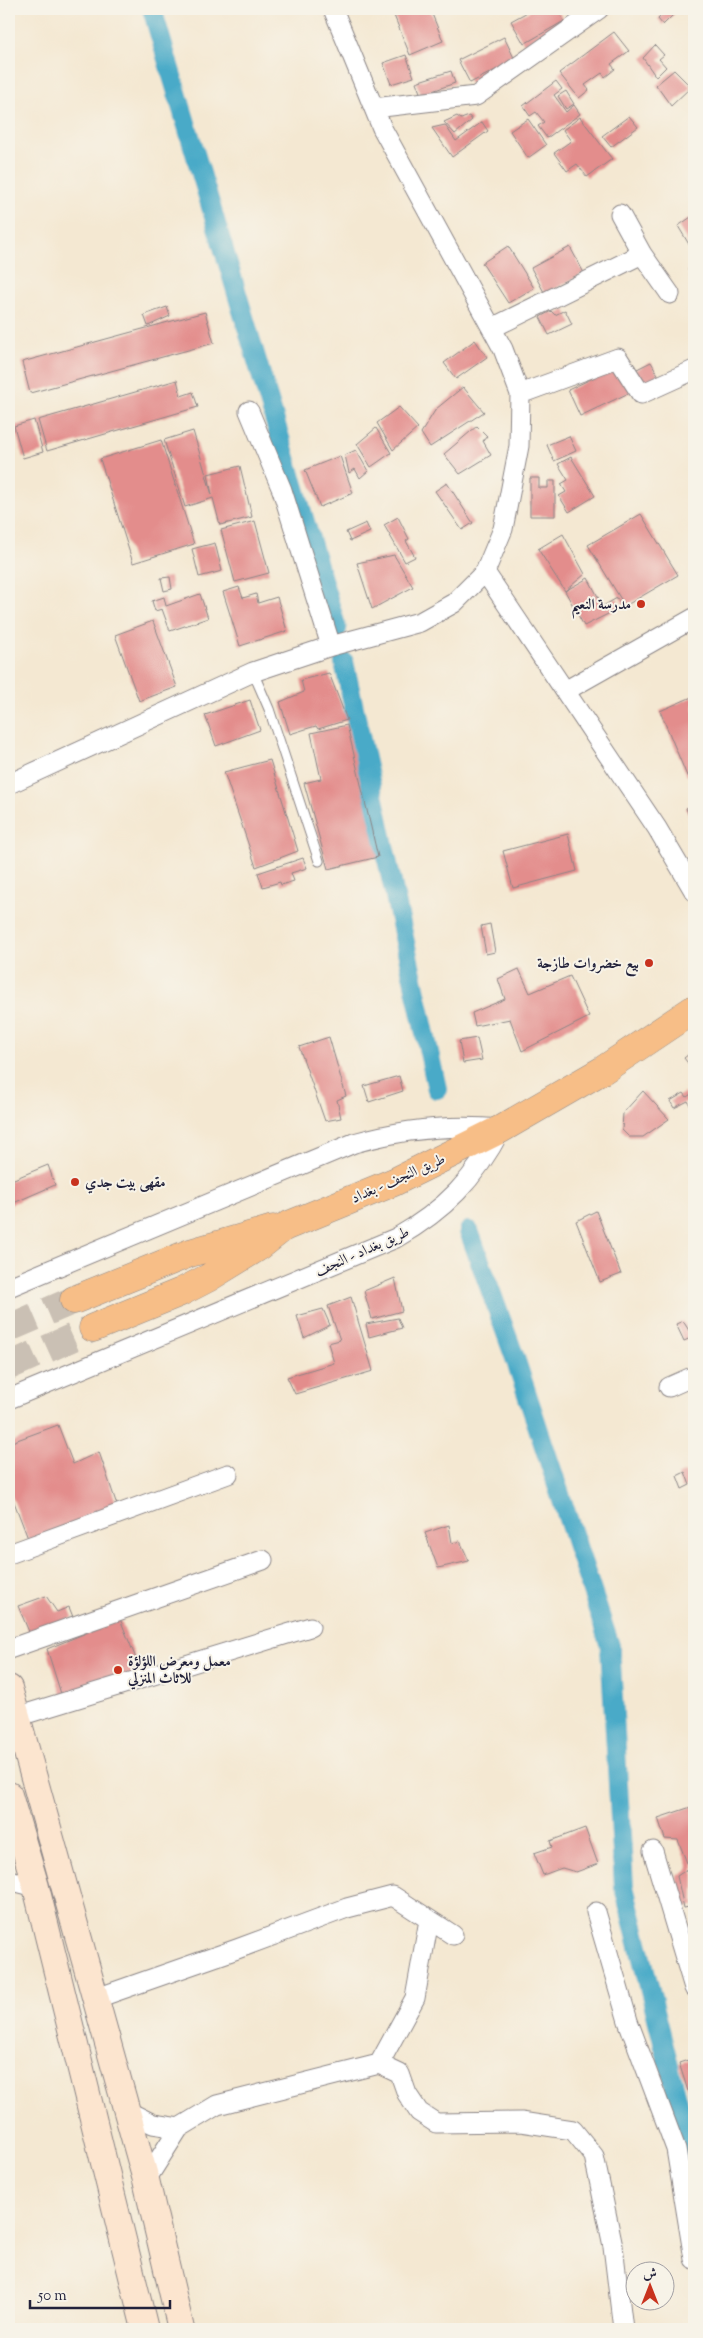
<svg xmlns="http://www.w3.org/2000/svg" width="703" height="2338" font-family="'Sorts Mill Goudy',Amiri,serif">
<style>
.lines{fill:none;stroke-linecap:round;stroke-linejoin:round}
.canal{stroke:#49aac8;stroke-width:20}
.building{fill:#e38d8c}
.primary-tunnel{stroke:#cac0b4;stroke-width:28;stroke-dasharray:28 14;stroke-linecap:butt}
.lane-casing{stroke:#8b8586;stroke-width:11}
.street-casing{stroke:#8b8586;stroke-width:21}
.secondary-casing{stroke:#8b8586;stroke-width:28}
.primary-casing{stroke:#8b8586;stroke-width:29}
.lane{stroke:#fff;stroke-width:9}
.street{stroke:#fff;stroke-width:19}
.secondary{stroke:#fce5cf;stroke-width:26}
.primary{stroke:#f7be87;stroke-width:28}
.poi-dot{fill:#c8321e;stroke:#f7f3e8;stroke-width:2}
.labels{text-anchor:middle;stroke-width:4;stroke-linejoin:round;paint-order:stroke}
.poi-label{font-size:15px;font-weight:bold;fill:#22223b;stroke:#f7f3e8;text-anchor:end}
.street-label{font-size:15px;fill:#22223b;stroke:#f7f3e8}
</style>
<rect width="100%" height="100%" fill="#f7f3e8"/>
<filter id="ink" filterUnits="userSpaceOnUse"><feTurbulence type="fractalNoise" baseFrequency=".02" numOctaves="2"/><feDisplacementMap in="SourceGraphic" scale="10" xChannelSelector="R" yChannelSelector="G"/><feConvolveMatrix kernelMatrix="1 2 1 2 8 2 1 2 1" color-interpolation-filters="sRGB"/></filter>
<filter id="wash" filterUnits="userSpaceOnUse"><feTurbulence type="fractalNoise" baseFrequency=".0096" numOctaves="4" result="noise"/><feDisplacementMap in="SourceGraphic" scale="20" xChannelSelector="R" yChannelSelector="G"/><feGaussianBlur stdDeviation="1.12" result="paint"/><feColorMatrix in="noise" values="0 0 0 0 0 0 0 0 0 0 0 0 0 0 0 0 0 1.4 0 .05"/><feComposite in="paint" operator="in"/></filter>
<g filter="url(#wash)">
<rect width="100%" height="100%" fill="#f4e8d2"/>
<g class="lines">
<!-- canal -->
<path class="canal" d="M152,9L337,629
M344,662L437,1089
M469,1231L515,1358L610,1646L624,1887L694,2165"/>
</g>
<g id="blocks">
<!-- building -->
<path class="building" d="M403,9H430L443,41L410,55L393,13Z
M533,9H557L564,21L524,44L511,21Z
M668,9H685L680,14L677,11L663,25L658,19Z
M614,32L629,51L611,64L615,69L605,77L602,73L585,85L589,90L579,98L559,73Z
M504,37L515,60L470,83L458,60Z
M655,45L664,55L659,59L666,67L656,77L643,58Z
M406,55L414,77L391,84L383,63Z
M674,70L691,87L671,106L656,85Z
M451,71L455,83L421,95L416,82Z
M556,81L562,89L554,95L566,112L574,105L580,114L547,138L538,126L544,122L536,112L530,116L523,106Z
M566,91L574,104L566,109L558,96Z
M457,116L461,119L469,116L472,120L455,134L444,122Z
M629,116L638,127L611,147L602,136Z
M580,117L612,159L587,177L577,164L567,171L554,153L571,141L563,130Z
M528,119L546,145L528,158L510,131Z
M482,122L488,131L452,157L432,128L445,125L456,141Z
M694,215V244L690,246L678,226Z
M508,246L534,288L508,303L482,263Z
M570,247L584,273L545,294L531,268Z
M694,267V280L691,281L688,269Z
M167,307L170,316L148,326L144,315Z
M565,310L572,324L549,335L540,317L551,311L555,315Z
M205,312L214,343L30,393L22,362Z
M475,340L487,357L456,379L444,363Z
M651,362L661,380L645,388L635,370Z
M618,366L631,392L580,416L568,390Z
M177,380L181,396L193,392L198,407L47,451L38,420Z
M463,387L484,412L430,447L421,433L436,409Z
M399,407L418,428L393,450L377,423Z
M34,420L43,452L23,458L14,426Z
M477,426L487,436L483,441L491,455L460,474L444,454Z
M376,428L391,453L371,467L357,444Z
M193,431L212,495L208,474L240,466L252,517L220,525L213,498L185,507L164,440Z
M569,436L576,451L554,461L547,445Z
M161,440L194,544L133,563L100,459Z
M356,450L368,471L360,478L355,469L349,473L345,455Z
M340,456L353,493L320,507L305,470Z
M571,457L595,496L569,512L559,496L566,492L561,484L568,480L558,464Z
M530,478H539V488H548V481H555V516H530Z
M447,483L473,523L462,530L435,491Z
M641,514L678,575L625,606L588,545Z
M398,517L409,539L406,541L415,557L405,562L384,525Z
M255,521L269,573L235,582L221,530Z
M366,523L370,532L350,541L346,532Z
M563,534L585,574L565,591L588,578L603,606L617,598L622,607L584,626L565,591L538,549Z
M215,543L222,571L199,577L192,549Z
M394,555L413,587L372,609L357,563Z
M170,577L172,589L164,591L161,578Z
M239,587L243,598L256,594L258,603L277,597L287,631L240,646L223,592Z
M200,594L208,618L170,631L162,609L155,611L152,601L164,597L166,606Z
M153,621L177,687L139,701L115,635Z
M329,673L347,720L318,729L316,726L309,728L290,734L280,702L304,692L301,680Z
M694,696V773L687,776L660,711Z
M250,700L260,730L216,746L205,715Z
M347,725L378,857L328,869L304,783L321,779L311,733Z
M270,760L298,851L256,867L224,772Z
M694,804V828L686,808Z
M568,834L577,871L513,888L503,851Z
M303,858L307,868L291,873L294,881L281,885L280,882L263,887L258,873Z
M490,924L495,952L486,954L481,926Z
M519,969L530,993L570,976L589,1017L522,1051L510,1019L475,1026L472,1013L505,999L498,979Z
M329,1037L346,1096L337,1100L341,1118L325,1121L299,1047Z
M477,1038L482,1060L463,1063L459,1041Z
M694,1050V1071L684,1058Z
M399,1076L403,1091L369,1102L364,1086Z
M643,1091L669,1119L643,1137H629L622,1130L623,1113Z
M694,1092V1113L688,1101L674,1108L670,1101L684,1093L687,1097Z
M48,1165L55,1185L9,1205V1181Z
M596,1211L621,1274L600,1282L576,1221Z
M395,1278L402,1311L372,1319L364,1291Z
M351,1297L373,1371L295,1394L287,1377L334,1363L328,1343L340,1340L328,1306Z
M323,1309L330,1325L304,1338L297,1316Z
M398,1318L402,1328L369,1337L366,1324Z
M683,1321L693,1337L684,1341L676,1324Z
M58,1425L73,1464L99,1452L118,1508L29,1541L9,1489V1443Z
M685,1472L690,1485L682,1489L677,1476Z
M449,1525L452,1543L460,1541L469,1561L438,1568L425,1533Z
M46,1596L57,1612L69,1607L73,1617L30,1634L18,1606Z
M120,1619L139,1666L132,1669L134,1676L62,1697L47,1649Z
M694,1806V1906L684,1908L677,1876L689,1868L678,1840L665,1839L658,1818Z
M585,1828L598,1864L576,1872L562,1868L543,1875L534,1853L552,1847L550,1841Z
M694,2058V2089L688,2091L679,2063Z"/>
</g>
</g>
<g filter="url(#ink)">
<use href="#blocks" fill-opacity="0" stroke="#8b8586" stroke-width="1"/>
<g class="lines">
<!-- primary-tunnel -->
<path class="primary-tunnel" d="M9,1328L74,1300
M9,1366L93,1328"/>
<!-- lane casing -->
<g class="lane-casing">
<path id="lane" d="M253,672L269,709L319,861"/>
</g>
<!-- street casing -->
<g class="street-casing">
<path id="street" d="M374,108L476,96L599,9
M620,214L642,254L670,294
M492,328L642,254
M520,394L618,358L641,394L694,370
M249,411L282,490L331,646
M485,572L657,828L694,891
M565,691L694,618
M9,784L253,672L331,646L420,622L454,603L485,572L503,529L519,446L520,394L503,349L382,128L333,9
M9,1287L354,1143C403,1129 450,1124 501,1129C475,1179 445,1210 396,1238L9,1399
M669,1387L694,1376
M9,1554L228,1474
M9,1649L263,1560
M16,1717L310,1627
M653,1851L694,1988
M9,1880L36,1887
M596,1912L628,2021L676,2149L694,2259
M94,1999L237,1949L347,1908L393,1896L453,1935
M379,2064L415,1998L429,1920
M127,2111L153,2124L179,2128
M146,2180L179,2128L217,2105L379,2064L400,2074L407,2094L419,2112L436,2123L521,2122L573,2130L594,2156L613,2246L623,2329"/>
</g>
<!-- secondary casing -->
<g class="secondary-casing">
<path id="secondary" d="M9,1688L146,2180L181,2329
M9,1795L36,1887L145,2329"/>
</g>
<!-- primary casing -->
<g class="primary-casing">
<path id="primary" d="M74,1300L190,1253L273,1229
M93,1328L181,1292L208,1278L260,1246L284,1227L394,1182L501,1129L603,1070L694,1009"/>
</g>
<!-- lane -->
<use href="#lane" class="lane"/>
<!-- street -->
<use href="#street" class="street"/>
<!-- secondary -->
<use href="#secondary" class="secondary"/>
<!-- primary -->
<use href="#primary" class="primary"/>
</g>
</g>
<!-- markers -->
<g class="poi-dot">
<circle cx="641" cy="604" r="5"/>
<circle cx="649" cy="963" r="5"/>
<circle cx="75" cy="1182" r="5"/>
<circle cx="118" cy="1670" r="5"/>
</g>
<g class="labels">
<!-- poi labels -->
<g class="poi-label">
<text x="631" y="609">مدرسة النعيم</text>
<text x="639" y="968">بيع خضروات طازجة</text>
<text x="85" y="1187" text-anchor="start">مقهى بيت جدي</text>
<text x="128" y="1666" text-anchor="start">معمل ومعرض اللؤلؤة<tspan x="128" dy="17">للاثاث المنزلي</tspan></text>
</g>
<!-- street labels -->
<g class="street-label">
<text transform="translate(398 1178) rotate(-24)" y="5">طريق النجف - بغداد</text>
<text transform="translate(362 1251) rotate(-24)" y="5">طريق بغداد - النجف</text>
</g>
</g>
<!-- margin -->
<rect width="703" height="2338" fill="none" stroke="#f7f3e8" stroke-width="30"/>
<!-- north arrow -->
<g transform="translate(650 2286)"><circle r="24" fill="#f7f3e8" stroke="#a29fa3"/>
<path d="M0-4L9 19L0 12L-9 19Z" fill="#c8321e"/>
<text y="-8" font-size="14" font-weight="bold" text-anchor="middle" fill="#22223b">ش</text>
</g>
<!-- scale -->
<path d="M30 2300v8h140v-8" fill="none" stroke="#22223b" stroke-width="2.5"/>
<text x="38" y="2300" font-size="15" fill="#22223b" stroke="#f7f3e8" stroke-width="4" paint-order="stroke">50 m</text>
</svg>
